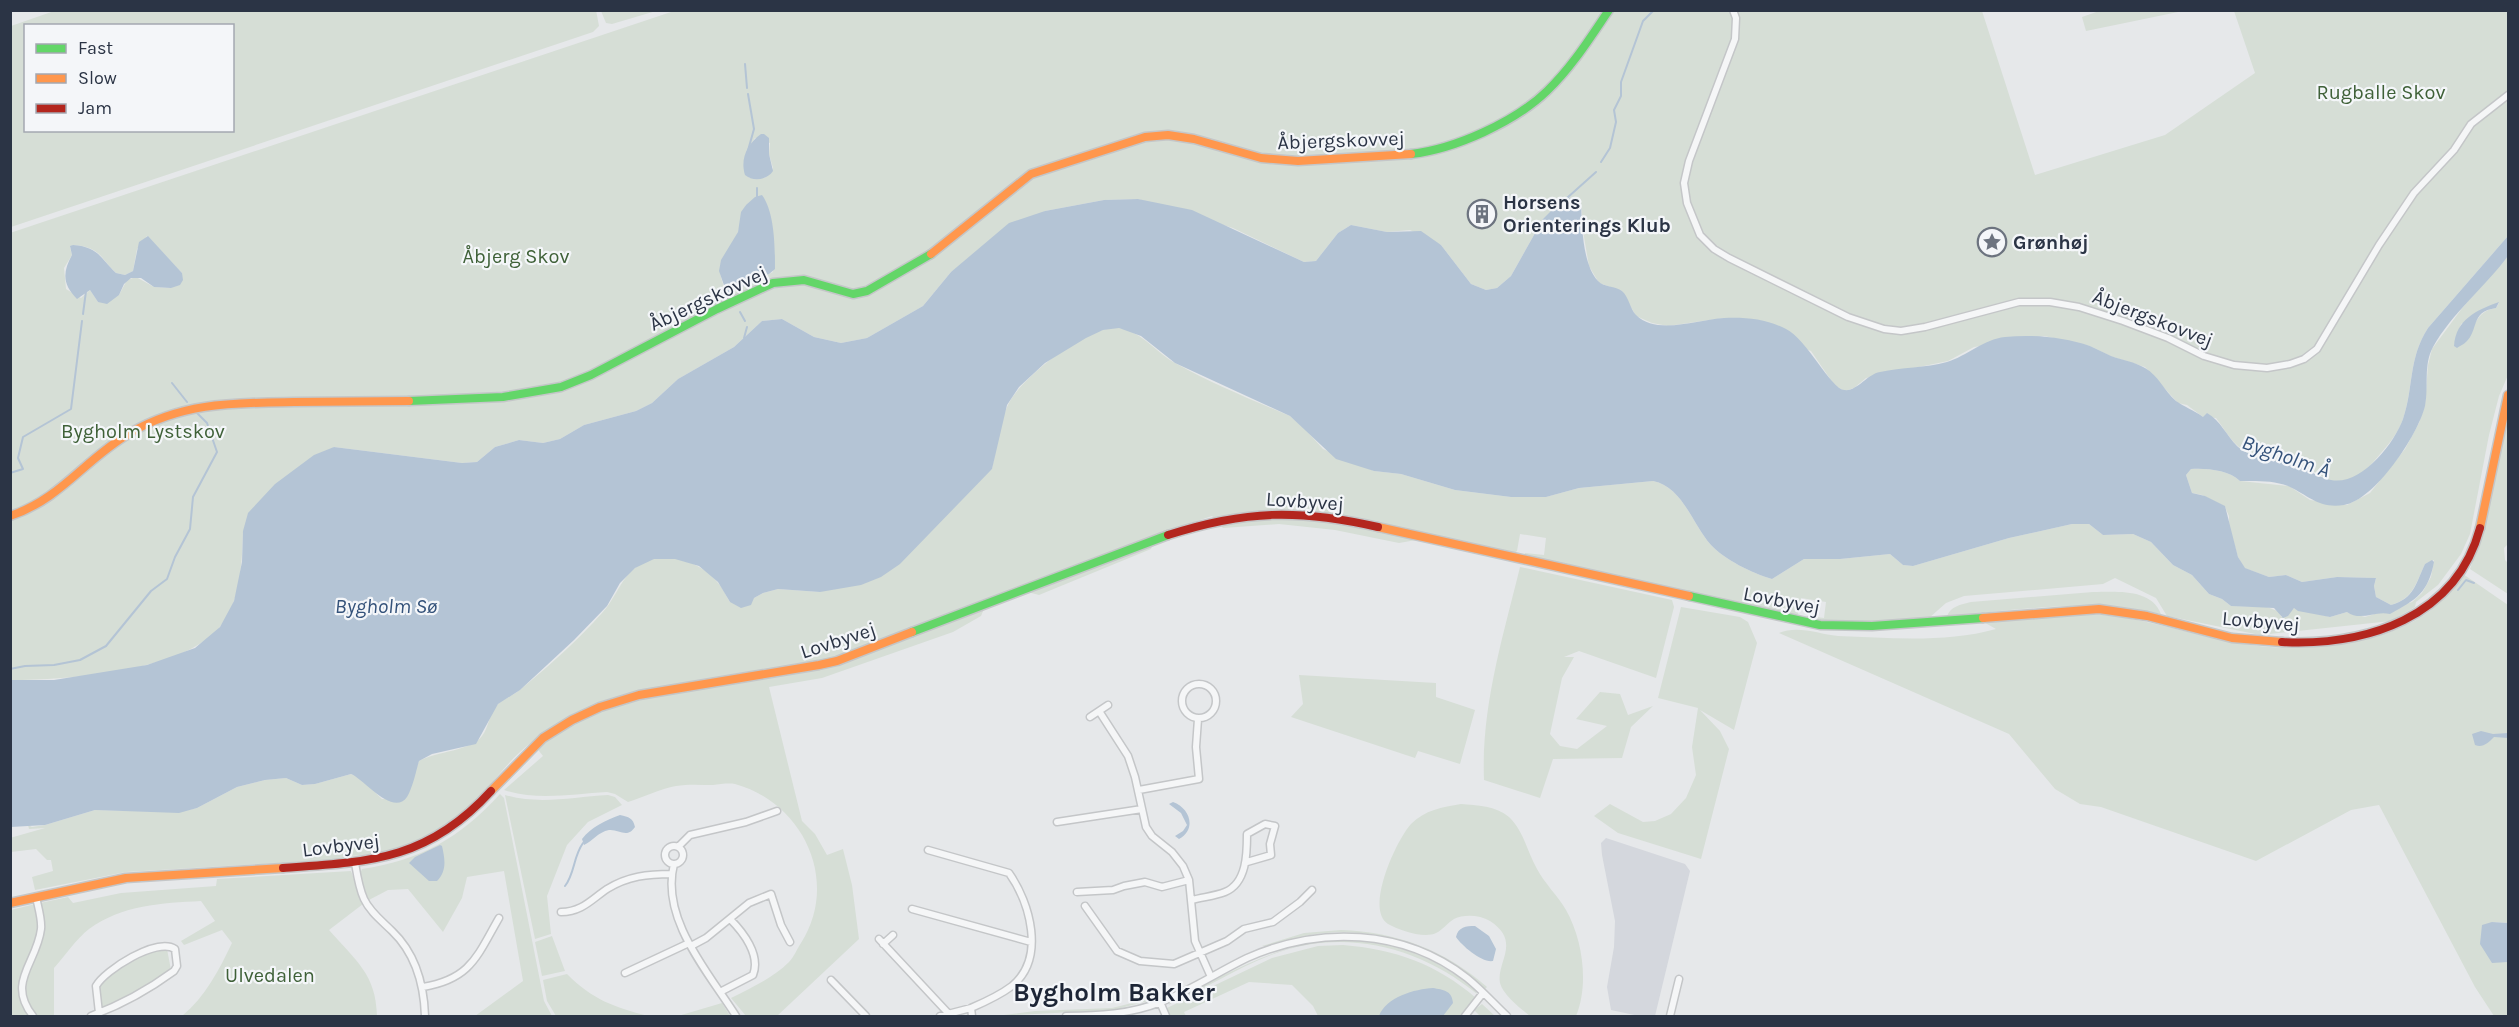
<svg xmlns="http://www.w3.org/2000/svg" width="2519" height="1027" font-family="Karla,sans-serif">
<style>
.built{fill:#d4d7dd}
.green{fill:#d6ded6;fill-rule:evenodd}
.water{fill:#b4c4d5}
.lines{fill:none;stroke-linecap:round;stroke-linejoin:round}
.stream{stroke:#b4c4d5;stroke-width:2}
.street-casing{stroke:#c4c6c8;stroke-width:9}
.fast-casing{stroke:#c4c6c8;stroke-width:11}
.slow-casing{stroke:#c4c6c8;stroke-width:11}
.jam-casing{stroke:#c4c6c8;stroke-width:11}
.street{stroke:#f5f6f7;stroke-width:6}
.fast{stroke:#63d668;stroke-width:8}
.slow{stroke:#ff974d;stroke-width:8}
.jam{stroke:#b3261e;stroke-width:8}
.labels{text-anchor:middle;stroke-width:4.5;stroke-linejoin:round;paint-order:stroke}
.park-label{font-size:20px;fill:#3f6138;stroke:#f4f6f9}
.street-label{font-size:20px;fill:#2b3445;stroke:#f4f6f9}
.poi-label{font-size:20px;font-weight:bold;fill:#2b3445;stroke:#f4f6f9;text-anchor:start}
.water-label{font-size:21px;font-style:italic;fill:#34527a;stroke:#f4f6f9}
.district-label{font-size:26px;font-weight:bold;fill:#1d2536;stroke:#f4f6f9}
</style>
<rect width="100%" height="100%" fill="#e6e8ea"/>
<!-- built -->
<path class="built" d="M1606,838L1685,864L1690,871L1655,1016H1639L1611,1010L1607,987L1614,947L1615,921L1602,855L1601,843Z"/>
<!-- green -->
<path class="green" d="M57,10H596L599,26L593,32L11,227V26ZM26,26H232V130H26Z
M2102,10H2183V11L2086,31L2082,17Z
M601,11V10L656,11L612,24L606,23Z
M674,11H1982L2035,175L2165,135L2255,73L2234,11H2508V236L2428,328C2408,359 2414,386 2403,419C2397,436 2386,447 2375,460C2364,473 2351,484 2332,481C2324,479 2316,472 2308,469C2288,462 2255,461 2239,447C2230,440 2223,427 2216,418L2203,417L2187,405L2178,403L2145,367L2110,356L2090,346L2044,336L1974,347L1948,361L1866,378L1854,388L1845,391L1835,386L1811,351L1723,318L1668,326L1652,323L1636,316L1622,291L1599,283L1589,266L1583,231L1581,202L1543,219L1511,276L1497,288L1486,290L1471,284L1441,245L1410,230L1387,232L1351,225L1338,233L1316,261L1304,262L1233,228L1138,199L1104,200L1045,211L951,272L923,306L867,338L841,343L814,337L782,319L762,321L734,347L678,379L652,403L636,411L584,425L560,439L543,443L519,440L495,447L477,462L462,463L334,447L243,531C242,562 241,603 219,628C181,672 66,680 11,680L10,233ZM755,138L770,143L769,154L773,168L765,178H749L746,152ZM746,205L773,272L729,293L726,291C711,257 728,261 738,232C741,222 741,214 746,205ZM147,236L182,273L171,288L154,287L136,277L127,280L119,295L98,302L90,290L81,298L66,289L64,268L72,255L70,247L73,245C101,247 99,257 116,273L125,275L133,271L137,249Z
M2508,256V375L2499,396L2489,435L2470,534L2461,554L2438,585L2416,602L2415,607L2391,621L2260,635L2167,616L2156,598L2115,578L2103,584L1964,596L1946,603L1929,618L1857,623L1806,619L1807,616L1824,618L1826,602L1801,598L1798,614L1794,616L1524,556L1525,553L1544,555L1546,538L1520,534L1517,551L1514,553L1439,536L1399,543L1335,530L1279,524L1223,528L1212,516L1158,534L1151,549L1039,595L1016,589L988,599L981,616L953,632L822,678L769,687L802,821L815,834L827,855L843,849L852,885L859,939L777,1016H746L731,998C751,988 773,978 789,962C794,957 797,949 801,943C840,882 804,803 735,784C729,783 720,784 713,785C701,785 688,784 676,786C660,789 644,797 628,802L615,794L607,792C573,794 537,801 504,790L543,756L532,742C513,756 499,775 484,792C461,816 412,853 378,854C368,855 359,855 350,856L347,859L126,872L35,890L32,877L53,871L51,860H47L36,849L11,852L10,838L45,828L29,829L28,825L32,827L45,825L95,810L179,812L197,808L237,787L265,780L286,778L302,785L315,784L351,774L360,778L382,799L406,797L419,761C437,751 471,751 482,736C489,727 489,713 498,704C505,698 514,695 521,689C548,667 585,634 607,607C621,588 626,566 653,559C674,553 705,565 718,583C723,588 726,596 730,602L754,598L763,593L778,589L820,592L992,469C996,450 1000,419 1009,403C1022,377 1089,324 1119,328C1143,332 1157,354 1177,364C1213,384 1252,400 1290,416L1305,429L1323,449L1374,471L1401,474L1455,490L1511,497H1546L1579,488L1653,481C1683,487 1692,524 1711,545C1725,560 1752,573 1772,579L1804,559H1840L1890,554L1903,565L1913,566L2009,538L2072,524H2089L2103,535L2133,534L2151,542L2173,565L2192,575L2209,594L2222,599L2231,606L2267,607L2280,612L2281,617L2289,613L2294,608L2330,617L2347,612L2365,617L2412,602L2422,593L2431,577L2434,560L2425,564C2416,583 2413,599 2391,605L2376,597L2374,586L2376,578L2337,577L2302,582L2286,575L2269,577L2244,568L2238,557L2229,526V516L2225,507L2202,495L2192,493L2186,475L2191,469C2206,468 2229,470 2240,481L2289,486L2310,500L2347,505L2370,493L2405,449L2419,423L2425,405L2428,365L2432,349L2463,307ZM2499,303L2496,308C2475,311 2475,328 2465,343L2454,346L2461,324Z
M2508,417V544L2504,548L2505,560L2508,563V594L2470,569L2484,528Z
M1520,567L1672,600L1674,607L1656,678L1579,651L1564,657H1574L1562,678L1550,734L1560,746L1577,749L1607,726L1576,719L1600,692L1620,694L1628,715L1653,706L1631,727L1622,758L1553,759L1540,798L1484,780C1481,707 1503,637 1520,567Z
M2463,574L2508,605V923L2492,922V962H2508V1016H2494L2475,987L2379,805L2351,810L2256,861L2101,807L2080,804L2055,789L2009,734L1779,633C1798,625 1818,634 1838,636C1890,638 1946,643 1996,629L1980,620C2020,618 2062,611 2103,615C2156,620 2206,640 2259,646C2313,652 2385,644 2430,611C2443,601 2453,587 2463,574Z
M2093,592C2116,592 2151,588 2161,614C2090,598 2018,610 1947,616C1951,606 1960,605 1971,602Z
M1681,607L1740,617L1748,622L1757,643L1734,730L1700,710L1720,731L1729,749L1701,859L1618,833L1594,816L1610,804L1643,822L1655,821L1671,814L1686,798L1696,775L1692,747L1698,708L1658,698Z
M1299,675L1436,683V697L1475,710L1460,764L1418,751L1415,758L1291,717L1303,704Z
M500,794L504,798L544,1001L552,1016H475L523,981L504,871L467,877L462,898L443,932L408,889L388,890L367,901C363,891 357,878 362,869C421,860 460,838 500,794Z
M505,795C539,805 573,797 608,795L615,797L622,805L588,822L567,845L547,896L551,934L535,939Z
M1461,804C1477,805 1496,806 1509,817C1524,831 1527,852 1537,869C1545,884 1558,896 1566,910C1583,940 1589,985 1576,1016H1530C1521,1009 1503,995 1500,983C1496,962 1522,942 1490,921C1480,915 1464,914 1454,919C1447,923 1443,930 1436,933C1424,939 1399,930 1388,924C1364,909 1397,839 1411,824C1425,810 1442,807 1461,804Z
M351,871L363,904L329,930C356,961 376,974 377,1016H182C205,997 219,970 232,943L222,930L184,945L181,941L215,921L201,901C162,903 122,905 89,929C76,939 65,956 54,968V1016H38C10,989 36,969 41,941C43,929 43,914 40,903L68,897L73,903L121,893L216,886L217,879Z
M35,904C38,916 40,929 35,941C24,969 9,988 29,1016H11V910Z
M1341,930C1397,932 1445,950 1487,987L1485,989C1438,948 1379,926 1316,934C1302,936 1272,947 1262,946L1304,933Z
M552,936L565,971L542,976L535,942Z
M1341,939C1383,941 1421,951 1456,975C1464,980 1474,986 1477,994C1419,946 1342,927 1271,955C1235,969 1203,990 1168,1005L1173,1000C1231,973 1274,944 1341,939Z
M1343,945C1394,949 1437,964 1476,998L1461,1016H1318L1313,1006L1292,985L1249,982L1184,1012L1186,1016H1169L1167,1008L1272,958L1318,946Z
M167,949L171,970L144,989L106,1008L101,1007L100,987C114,965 143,953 167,949Z
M567,974C593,1000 614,1007 648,1016H556L547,1001L543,980Z
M1156,997V999L1113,1010L996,1016L1035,1011L1112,1008Z
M722,1003L730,1016H666H678Z
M1482,1004L1495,1016H1480L1474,1010Z"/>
<!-- water -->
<path class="water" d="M761,134H764L769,138V154L773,171C767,180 753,182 745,175C740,159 747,144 761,134Z
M762,195C775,213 775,248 775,269L769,274L729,293L726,291L719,271L721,260L738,232L741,212L746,205L755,197Z
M1573,198L1581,202C1582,224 1582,264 1598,281C1603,287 1616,286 1622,291C1629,297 1630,309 1636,315C1657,336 1699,319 1724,318C1746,317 1767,319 1786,329C1806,338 1831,389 1844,390C1857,392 1867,374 1880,372C1902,367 1925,368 1947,362C1967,356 1984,339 2005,337C2033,334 2064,337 2090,346C2097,349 2104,353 2111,356C2122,360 2135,362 2145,368C2159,376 2164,391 2176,401C2184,407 2194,410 2203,417L2207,413C2221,421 2226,435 2237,446C2248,457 2278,461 2293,465C2307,468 2319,478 2331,480C2361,486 2394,444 2403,419C2414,387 2408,359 2428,328L2508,236V256C2485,287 2452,313 2433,347C2423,365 2429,387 2425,406C2418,435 2375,500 2344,505C2320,509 2309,496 2290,487C2275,480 2256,481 2240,481C2229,470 2206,468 2191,469L2186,475L2192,493L2205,496L2225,506L2238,557L2245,568L2269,577L2286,575L2302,582L2337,577L2376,578L2374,586L2376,597L2391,605C2414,599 2416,583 2425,564L2432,560L2434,562C2428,593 2417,599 2390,614C2375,610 2361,622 2347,612L2330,617L2298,611L2294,608L2288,616L2283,618L2274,608L2231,606L2222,599L2209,594L2192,575L2173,565L2151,542L2133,534L2103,535L2089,524H2072L2009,538L1913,566L1903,565L1890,554L1840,559H1804L1772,579C1752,573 1725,560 1711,545C1692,524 1683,487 1653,481L1579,488L1546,497H1511L1455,490L1401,474L1374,471L1336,459L1290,416L1175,363L1141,336L1119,328L1103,330L1086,338L1045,363L1019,387L1007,405L992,469L900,564L881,577L861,585L820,592L778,589L763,593L754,598L751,605L741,608L730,602L718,582L699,566L675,559H654L635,568L620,583L607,606L574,640L520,690L498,704L476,744L432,754L419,761C416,771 413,787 407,797C393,817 365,780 351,774L315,784L302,785L286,778L265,780L237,787L197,808L179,813L95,810L45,825L11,827V680H54L147,665L195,648L220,627L234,601L242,562L243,531L248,513L275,484L314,455L334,447L462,463L477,462L495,447L519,440L543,443L560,439L584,425L636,411L652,403L678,379L734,347L762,321L782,319L814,337L841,343L867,338L923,306L951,272L1009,223L1045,211L1104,200L1138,199L1192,210L1304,262L1316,261L1338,233L1351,225L1387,232L1421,231L1441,245L1471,284L1486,290L1497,288L1511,276L1543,219L1563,199Z
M148,236L182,273L183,280L180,285L171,288L154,287L141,278H131L124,284L119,295L107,304L98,302L90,290L77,299C63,285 62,273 72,255L70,246L73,245C99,247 100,258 116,273L125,275L133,271L139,242Z
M2499,302L2496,308C2469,312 2480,330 2465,343C2463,345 2459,346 2457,348L2454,346C2456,319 2477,310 2499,302Z
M2481,731L2493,734L2508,733V738L2494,737C2488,743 2483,748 2475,745L2472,734Z
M1173,802C1190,808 1197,829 1179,839L1175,836L1183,831L1187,825L1181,813L1169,804Z
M620,815C629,817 633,818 635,827C627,839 619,829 609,830C598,832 593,841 584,845L582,839C591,827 606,820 620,815Z
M440,845L442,846C445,859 447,871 437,881H429L409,863L415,857Z
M2492,922L2508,923V962L2492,963L2480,944L2482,925Z
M1475,926L1489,936L1496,949L1493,961C1482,963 1462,946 1456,937C1458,927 1466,926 1475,926Z
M1433,988C1443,990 1452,990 1453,1003L1443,1016H1379C1386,997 1415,989 1433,988Z"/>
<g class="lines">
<!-- stream -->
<path class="stream" d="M745,64L747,88
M747,154L754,129L748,94
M1601,162L1610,148L1616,122L1614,110L1621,96V82L1643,21L1654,10
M757,197V188
M1567,198L1596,172
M740,312L745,321
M83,314L86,291
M744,338L747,327
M172,383L187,402
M10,473L23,469L18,458L23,437L71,409L82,321
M2458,590L2466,580L2474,583
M10,669L25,666L54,665L80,660L106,646L151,591L167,579L175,557L190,529L193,497L217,452L207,423L196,412
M565,886C575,873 573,857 583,843"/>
<!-- street casing -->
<g class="street-casing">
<path id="street" d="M1733,10L1736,18L1735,39L1689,161L1684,183L1687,203L1700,235L1714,249L1729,258L1848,317L1884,329L1901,331L1925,327L2019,302H2050L2079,307L2123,321L2168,338L2204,356L2234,365L2267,368L2290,364L2304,359L2317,349L2379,245L2414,193L2454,150L2471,124L2508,95
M1182 701a17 17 0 1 1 34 0a17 17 0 1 1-34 0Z
M1099,711L1128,756L1135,777L1146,827L1152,836L1172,852L1183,866L1189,880L1195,941L1211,977
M1090,717L1108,705
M1139,790L1199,779L1196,747L1198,719
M1057,822L1142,809
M665 855a9 9 0 1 1 18 0a9 9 0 1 1-18 0Z
M678,847L690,835L746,822L777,811
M928,850L1009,873C1030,903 1046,958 1012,986C1000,995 985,1002 971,1008L972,1016
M355,863C357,875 359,888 364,899C370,912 382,921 392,931C416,954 424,985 425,1016
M674,864C660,919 709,973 736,1016
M1077,892L1113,890L1124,886L1145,882L1162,887L1189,880
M1192,900C1203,897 1215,896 1225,892C1247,883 1247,853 1247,834L1265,824L1275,826L1270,844L1271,855L1247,862
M1085,906L1117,951L1140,961L1174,964L1227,941L1244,929L1273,922L1300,902L1312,890
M912,909L1031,942
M561,912C582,912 592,899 607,889C628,876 648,874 672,874
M879,939L948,1013
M883,944L893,935
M691,946L706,938L749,903L771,894L781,925L790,942
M625,973L689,943
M831,980L866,1016
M423,987C471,979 477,956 499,918
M720,992L753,975C761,955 743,932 730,919
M1160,1002L1166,1016
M33,1016C6,982 37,963 41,929C42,919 38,907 36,897
M91,1016C121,1005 148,990 174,971L177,966L175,949C157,937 105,970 96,986L99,1013
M940,1016L971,1008
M1066,1016C1098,1016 1131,1014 1161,1002C1191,990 1218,972 1247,958C1319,926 1403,928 1467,978C1482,990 1494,1004 1507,1016
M1465,1016L1483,993
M1670,1016L1679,979"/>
</g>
<!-- fast casing -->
<g class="fast-casing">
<path id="fast" d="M1411,154C1455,149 1515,122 1547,91C1572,67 1590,38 1609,10
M409,401L503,397L561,387L591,375L717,309L773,283L804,280L853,294L867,291L931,254
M1689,596L1820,625L1872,626L1983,618
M912,632L1168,535"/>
</g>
<!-- slow casing -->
<g class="slow-casing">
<path id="slow" d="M931,254L1031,174L1145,137L1168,135L1194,139L1261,158L1298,161L1411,154
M10,516C61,499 85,459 130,433C183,402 234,403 294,402C332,402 371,401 409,401
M1378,527L1689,596
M2480,528L2508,395
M1983,618L2099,609L2147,616L2232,638L2282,642
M491,791L543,738L572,720L600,707L639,695L819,665L837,661L912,632
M10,903L126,878L283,868"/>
</g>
<!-- jam casing -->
<g class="jam-casing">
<path id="jam" d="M1168,535C1245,510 1299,509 1378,527
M2282,642C2366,646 2456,618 2480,528
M283,868C371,862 428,860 491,791"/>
</g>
<!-- street -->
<use href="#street" class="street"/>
<!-- fast -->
<use href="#fast" class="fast"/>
<!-- slow -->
<use href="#slow" class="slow"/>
<!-- jam -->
<use href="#jam" class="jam"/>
</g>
<!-- icons -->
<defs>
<g id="building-ring" transform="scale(1.5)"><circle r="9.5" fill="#f4f6f9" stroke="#6c737f" stroke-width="1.5"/><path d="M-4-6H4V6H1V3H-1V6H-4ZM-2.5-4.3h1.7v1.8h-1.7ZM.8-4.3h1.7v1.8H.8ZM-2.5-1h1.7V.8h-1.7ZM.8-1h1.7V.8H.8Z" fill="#6c737f"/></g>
<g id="sight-ring" transform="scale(1.5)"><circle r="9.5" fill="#f4f6f9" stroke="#6c737f" stroke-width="1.5"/><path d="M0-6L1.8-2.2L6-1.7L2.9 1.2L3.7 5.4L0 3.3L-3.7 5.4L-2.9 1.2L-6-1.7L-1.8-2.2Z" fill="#6c737f"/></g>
</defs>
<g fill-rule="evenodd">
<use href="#building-ring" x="1482" y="214"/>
<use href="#sight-ring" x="1992" y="242"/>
</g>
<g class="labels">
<!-- park labels -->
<g class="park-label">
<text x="2381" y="99">Rugballe Skov</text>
<text x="516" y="263">Åbjerg Skov</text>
<text x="143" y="438">Bygholm Lystskov</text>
<text x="270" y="982">Ulvedalen</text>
</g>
<!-- street labels -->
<g class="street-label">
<text transform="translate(1341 140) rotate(-2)" y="7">Åbjergskovvej</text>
<text transform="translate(708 298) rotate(-25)" y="7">Åbjergskovvej</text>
<text transform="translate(2153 318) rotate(21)" y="7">Åbjergskovvej</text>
<text transform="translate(1305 501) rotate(4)" y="7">Lovbyvej</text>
<text transform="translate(1782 600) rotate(11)" y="7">Lovbyvej</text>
<text transform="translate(2261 621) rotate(5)" y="7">Lovbyvej</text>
<text transform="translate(838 640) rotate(-18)" y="7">Lovbyvej</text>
<text transform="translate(341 845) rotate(-7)" y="7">Lovbyvej</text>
</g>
<!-- poi labels -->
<g class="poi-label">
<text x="1503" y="209">Horsens<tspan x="1503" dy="23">Orienterings Klub</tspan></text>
<text x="2013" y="249">Grønhøj</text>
</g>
<!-- water labels -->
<g class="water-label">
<text transform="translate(2286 456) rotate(19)" y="7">Bygholm Å</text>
<text x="386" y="613">Bygholm Sø</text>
</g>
<!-- district labels -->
<g class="district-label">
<text x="1114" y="1001">Bygholm Bakker</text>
</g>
</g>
<!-- border -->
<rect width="2519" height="1027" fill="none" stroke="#2b3445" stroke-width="24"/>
<!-- legend -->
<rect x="24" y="24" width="210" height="108" fill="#f4f6f9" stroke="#a4a8b1" stroke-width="1.5"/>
<rect x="36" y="44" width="30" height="9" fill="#63d668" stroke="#a4a8b1" stroke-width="1.5"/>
<text x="78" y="54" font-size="18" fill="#2b3445">Fast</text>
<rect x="36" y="74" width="30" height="9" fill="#ff974d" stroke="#a4a8b1" stroke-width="1.5"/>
<text x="78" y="84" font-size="18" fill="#2b3445">Slow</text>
<rect x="36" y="104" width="30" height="9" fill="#b3261e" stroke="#a4a8b1" stroke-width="1.5"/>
<text x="78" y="114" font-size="18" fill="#2b3445">Jam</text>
</svg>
